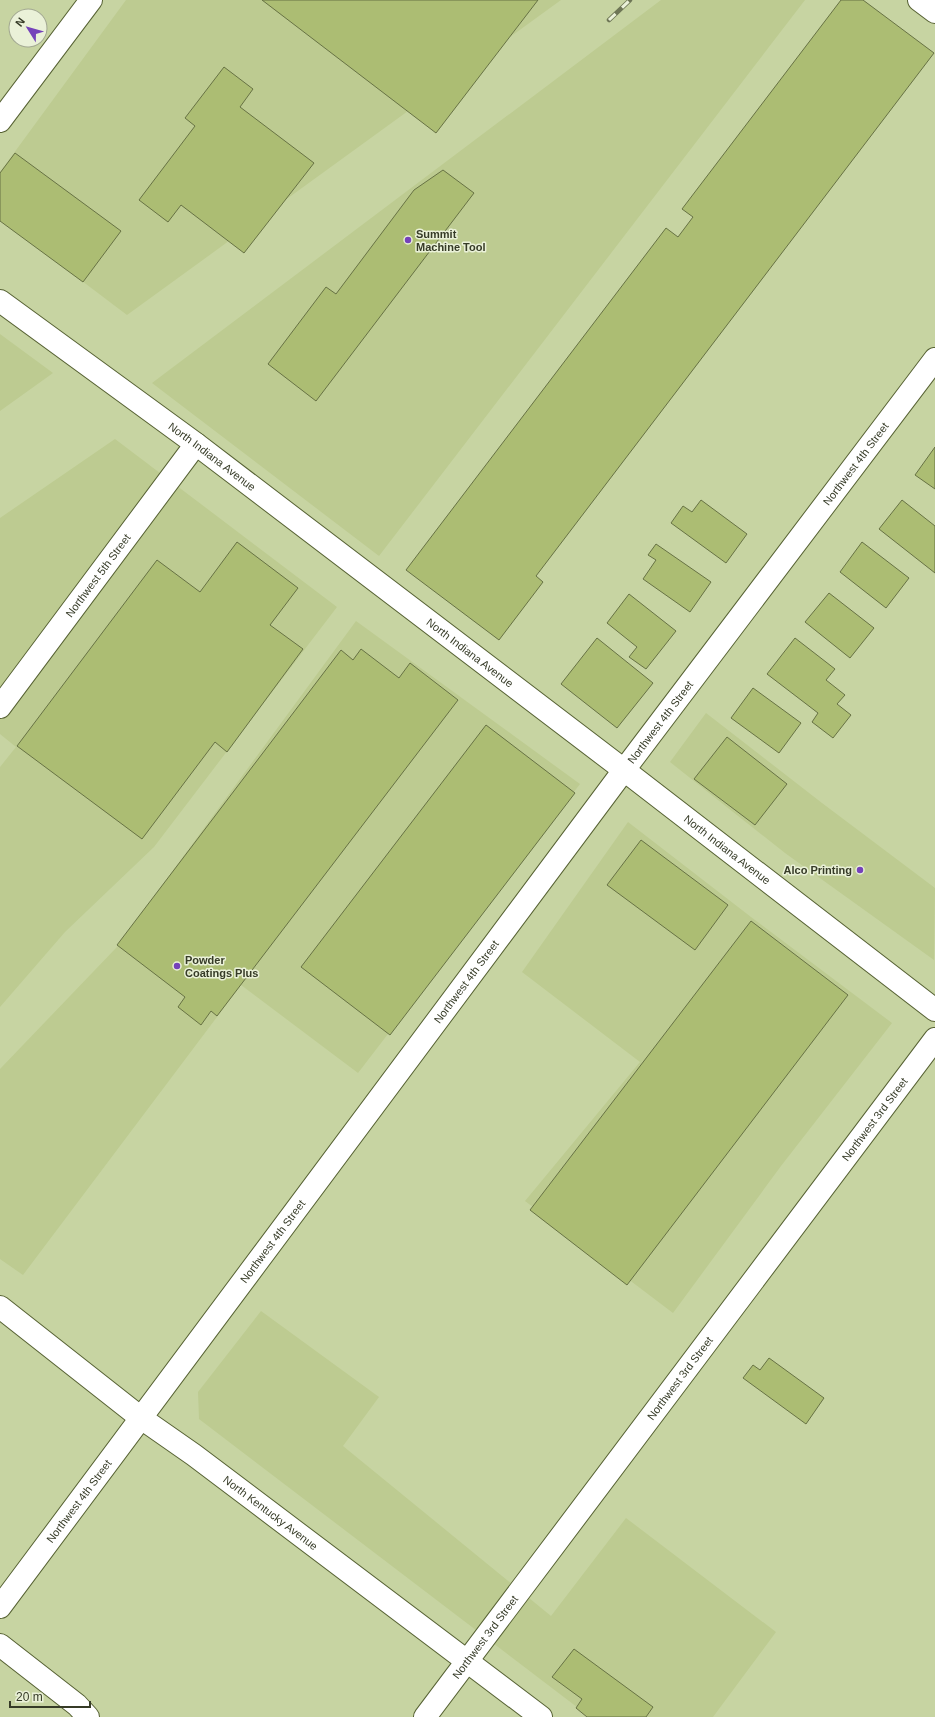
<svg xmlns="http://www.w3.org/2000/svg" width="935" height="1717" font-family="Helvetica,sans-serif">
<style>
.built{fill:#bdcb91}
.building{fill:#acbd73;stroke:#677244}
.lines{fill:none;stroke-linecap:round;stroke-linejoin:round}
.minor-casing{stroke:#576234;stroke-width:24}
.minor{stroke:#fff;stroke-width:22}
.rail-casing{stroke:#6e7656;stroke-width:4.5}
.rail{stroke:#eaf1d8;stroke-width:3;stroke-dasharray:9;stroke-linecap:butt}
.poi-dot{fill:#7542ba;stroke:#eaf1d8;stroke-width:1.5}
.labels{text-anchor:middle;stroke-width:3;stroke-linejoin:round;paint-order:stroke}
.poi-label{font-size:11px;font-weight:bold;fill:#363b27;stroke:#eaf1d8;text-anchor:start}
.street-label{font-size:11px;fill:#363b27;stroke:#eaf1d8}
</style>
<rect width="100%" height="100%" fill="#c7d4a2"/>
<!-- built -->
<path class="built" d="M126,0H561L127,315L0,219V172Z
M661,0H805L379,556L152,383Z
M0,334L53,373L0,411Z
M115,439L337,607L154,847L65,932L0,1007V767L16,747L0,734V518Z
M356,621L580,784L358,1073L241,985L23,1275L0,1259V1069L116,948Z
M706,713L822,803L935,888L934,960L785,853L670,762Z
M628,822L751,917L892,1023L781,1166L673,1313L525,1201L640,1062L522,972Z
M261,1311L379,1397L343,1446L551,1616L626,1518L776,1632L713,1717H590L199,1419L198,1392Z"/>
<!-- building -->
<path class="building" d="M262,0H538L436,133Z
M841,0H863L934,53L536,576L543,582L499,640L406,570L666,228L678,237L693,217L682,209Z
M224,67L253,89L240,107L314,163L244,253L181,205L168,222L139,200L195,126L185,118Z
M15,153L121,231L83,282L0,221V173Z
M443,170L474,193L316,401L268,364L326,287L336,294L414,190Z
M935,447V489L915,475Z
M701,500L747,534L726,563L671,523L683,506L692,512Z
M902,500L935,526V573L879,529Z
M237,542L298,588L270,625L303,649L227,752L215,742L142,839L17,746L157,560L200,592Z
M862,542L909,578L886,608L840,572Z
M656,544L711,582L690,612L643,579L656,560L648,555Z
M829,593L874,628L850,658L805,622Z
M629,594L676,631L646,669L629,657L637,647L607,623Z
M597,638L653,683L617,728L561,684Z
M795,638L835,669L826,680L845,695L837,704L851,715L833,738L812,722L818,713L767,674Z
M361,649L399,678L410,663L458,700L217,1016L211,1011L201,1025L178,1007L185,997L117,945L341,650L353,660Z
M753,688L801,723L779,753L731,718Z
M486,725L575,793L390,1035L301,967Z
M727,737L787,784L755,825L694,779Z
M641,840L728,905L695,950L607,885Z
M751,921L848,995L627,1285L530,1210Z
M769,1358L824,1398L806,1424L743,1378L753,1365L760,1370Z
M574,1649L653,1707L646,1717H587L576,1708L582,1699L552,1677Z"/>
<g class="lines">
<!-- minor casing -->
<g class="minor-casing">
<g id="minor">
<path d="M919,0L935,12"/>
<path d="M0,121L91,0"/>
<path id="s1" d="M0,301L196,444L624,770L935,1010"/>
<path id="s2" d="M0,707L196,444"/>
<path id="s3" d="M0,1307L141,1418L194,1455L541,1717"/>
<path id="s4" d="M0,1607L624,770L935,359"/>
<path d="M0,1645L77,1705L88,1717"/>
<path id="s5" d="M425,1717L935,1039"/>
</g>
</g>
<!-- minor -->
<use href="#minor" class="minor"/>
<!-- rail casing -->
<g class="rail-casing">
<path id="rail" d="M609,20L630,0"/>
</g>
<!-- rail -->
<use href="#rail" class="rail"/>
</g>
<!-- markers -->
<g class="poi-dot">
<circle cx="408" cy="240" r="4"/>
<circle cx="860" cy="870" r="4"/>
<circle cx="177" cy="966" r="4"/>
</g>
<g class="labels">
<!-- poi labels -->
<g class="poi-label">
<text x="416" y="238">Summit<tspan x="416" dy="13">Machine Tool</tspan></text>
<text x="852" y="874" text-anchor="end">Alco Printing</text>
<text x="185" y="964">Powder<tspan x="185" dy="13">Coatings Plus</tspan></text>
</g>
<!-- street labels -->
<g class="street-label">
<text dy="4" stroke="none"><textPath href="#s1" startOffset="263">North Indiana Avenue</textPath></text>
<text dy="4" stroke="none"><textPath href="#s4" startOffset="1428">Northwest 4th Street</textPath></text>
<text dy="4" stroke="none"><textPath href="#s2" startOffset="164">Northwest 5th Street</textPath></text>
<text dy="4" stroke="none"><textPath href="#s1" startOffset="587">North Indiana Avenue</textPath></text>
<text dy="4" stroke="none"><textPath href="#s4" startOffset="1104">Northwest 4th Street</textPath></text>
<text dy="4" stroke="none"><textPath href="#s1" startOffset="911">North Indiana Avenue</textPath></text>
<text dy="4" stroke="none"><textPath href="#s4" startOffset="780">Northwest 4th Street</textPath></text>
<text dy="4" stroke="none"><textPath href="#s5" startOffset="748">Northwest 3rd Street</textPath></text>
<text dy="4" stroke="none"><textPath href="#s4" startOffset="456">Northwest 4th Street</textPath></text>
<text dy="4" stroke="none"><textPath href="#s5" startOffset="424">Northwest 3rd Street</textPath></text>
<text dy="4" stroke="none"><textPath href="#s4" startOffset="132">Northwest 4th Street</textPath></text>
<text dy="4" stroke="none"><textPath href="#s3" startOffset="340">North Kentucky Avenue</textPath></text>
<text dy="4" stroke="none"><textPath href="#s5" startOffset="100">Northwest 3rd Street</textPath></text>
</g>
</g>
<!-- north arrow -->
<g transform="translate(28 28) rotate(307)"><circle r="19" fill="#eaf1d8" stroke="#a2a891"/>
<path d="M0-3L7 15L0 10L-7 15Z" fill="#7542ba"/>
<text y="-6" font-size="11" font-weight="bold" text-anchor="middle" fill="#363b27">N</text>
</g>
<!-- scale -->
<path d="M10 1701v6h80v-6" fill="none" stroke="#363b27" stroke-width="2"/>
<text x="16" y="1701" font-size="12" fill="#363b27" stroke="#eaf1d8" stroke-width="3" paint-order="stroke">20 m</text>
</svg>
